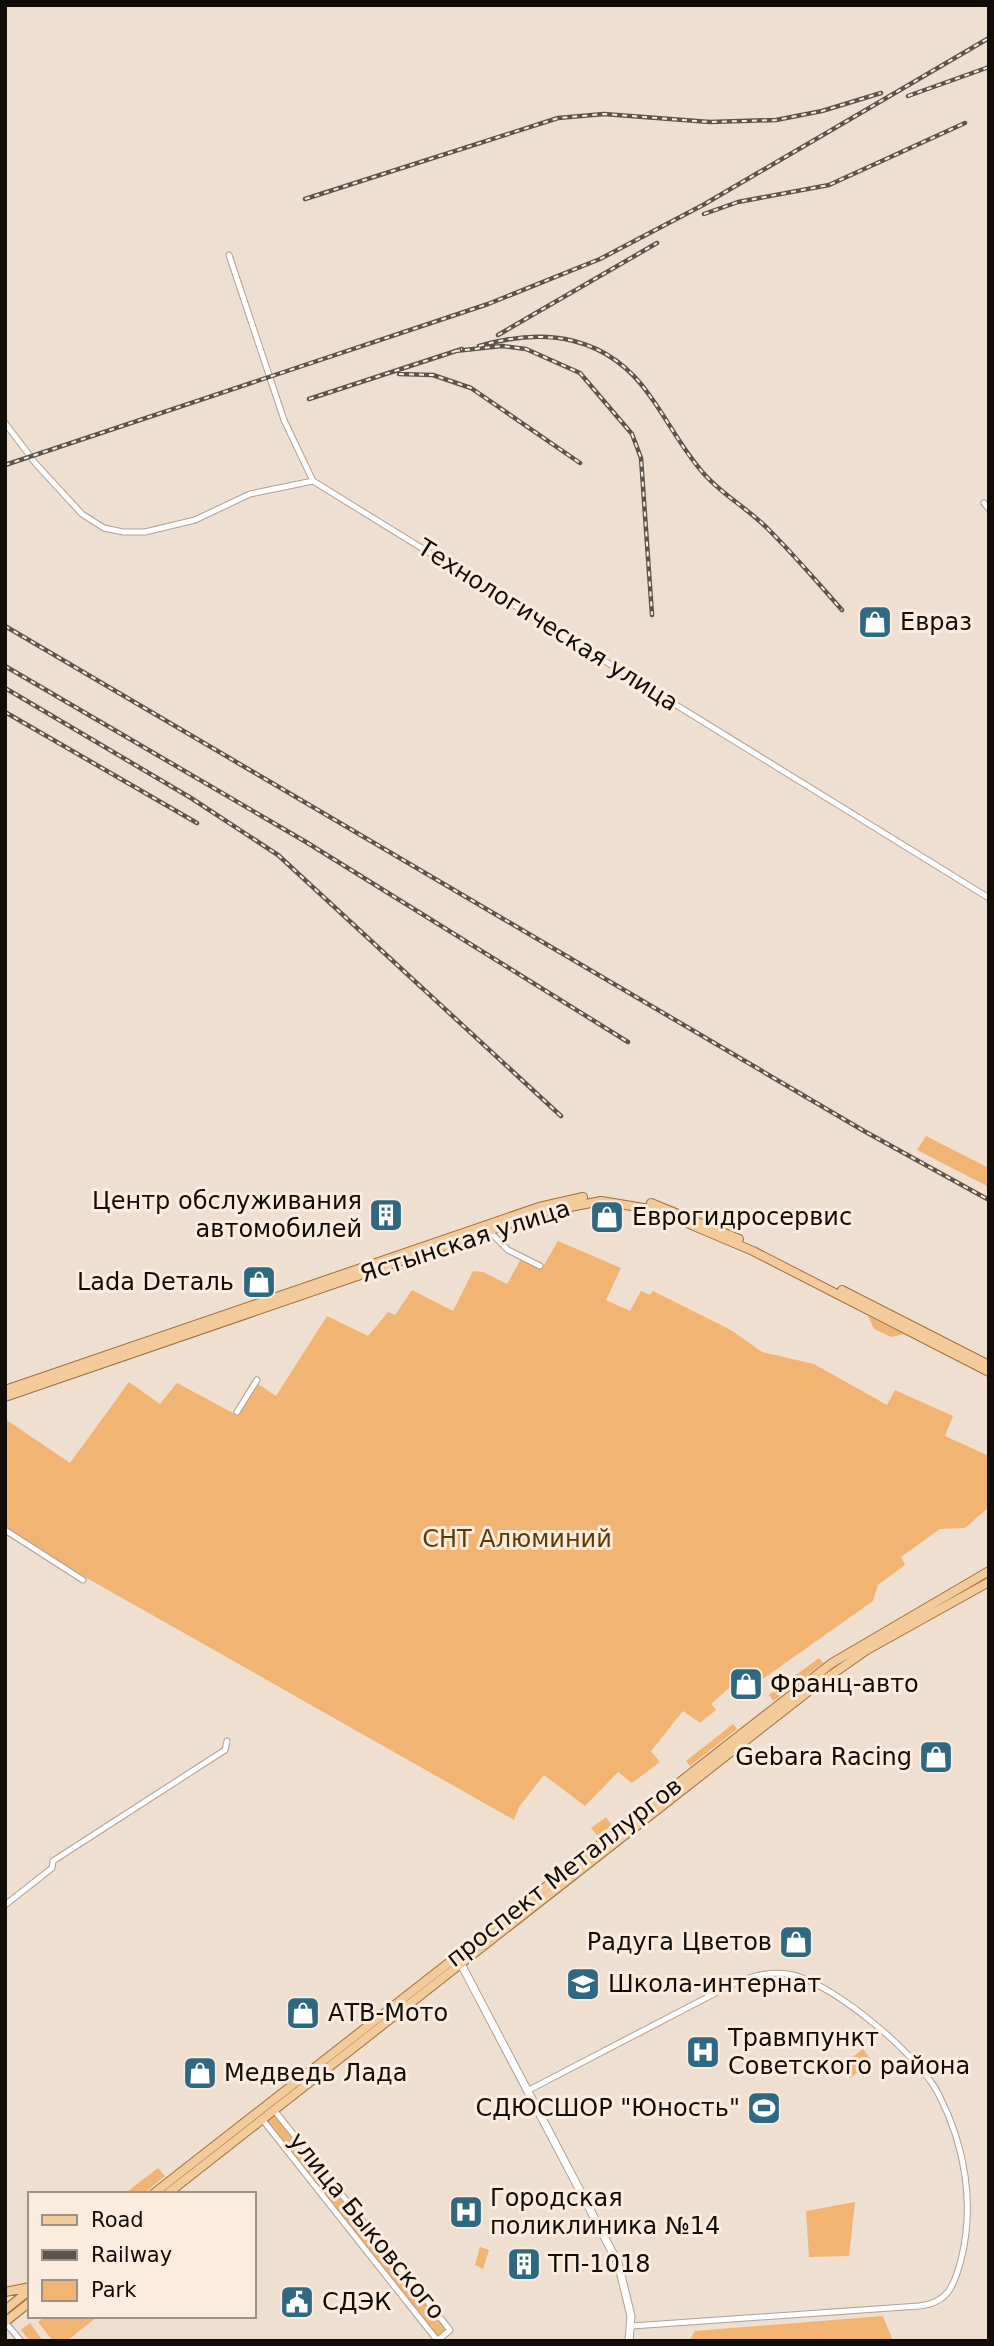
<svg xmlns="http://www.w3.org/2000/svg" width="994" height="2346" font-family="'DejaVu Sans',sans-serif">
<style>
.green{fill:#f1b472}
.lines{fill:none;stroke-linecap:round;stroke-linejoin:round}
.street-casing{stroke:#afa193;stroke-width:7}
.secondary-casing{stroke:#afa193;stroke-width:9}
.primary-casing{stroke:#9f703b;stroke-width:10}
.street{stroke:#fff;stroke-width:5}
.secondary{stroke:#fff;stroke-width:7}
.primary{stroke:#f3ca9a;stroke-width:8}
.rail-casing{stroke:#5c544b;stroke-width:4.5}
.rail{stroke:#fbecdd;stroke-width:2;stroke-dasharray:5;stroke-linecap:butt}
.labels{text-anchor:middle;stroke-width:6;stroke-linejoin:round;paint-order:stroke}
.poi-label{font-size:24px;fill:#110c07;stroke:#fbecdd;text-anchor:start}
.street-label{font-size:24px;fill:#110c07;stroke:#fbecdd}
.park-label{font-size:24px;fill:#613900;stroke:#fbecdd}
</style>
<rect width="100%" height="100%" fill="#eedfd0"/>
<!-- green -->
<path class="green" d="M926,1136L989,1168V1187L917,1150Z
M558,1241L621,1268L606,1300L630,1311L641,1291L650,1295L653,1291L731,1330L762,1352L814,1364L887,1405L895,1390L953,1416L945,1436L989,1456V1507L965,1528L940,1529L901,1557L905,1565L878,1585L873,1601L757,1683L745,1674L711,1704L716,1710L700,1723L683,1711L651,1751L660,1762L632,1783L618,1772L585,1806L544,1775L519,1807L514,1820L85,1577L5,1527V1419L70,1463L129,1382L160,1404L177,1383L233,1413L252,1380L276,1396L327,1316L368,1336L388,1312L395,1315L412,1290L453,1311L473,1271L483,1272L507,1284L521,1259L541,1270Z
M868,1316L904,1334L891,1337L874,1329Z
M819,1658L823,1663L773,1701L769,1695Z
M733,1724L737,1729L690,1766L686,1761Z
M606,1817L612,1825L598,1836L591,1828Z
M863,2049L872,2061L850,2078L841,2066Z
M274,2110L449,2330L437,2340L262,2119Z
M158,2168L165,2176L143,2194H124Z
M855,2202L849,2256L809,2257L806,2211Z
M480,2247L489,2250L483,2269L475,2265Z
M45,2316H98L67,2341H53L38,2322Z
M883,2316L893,2341H689L695,2331Z
M30,2323L43,2341H30L21,2330Z"/>
<g class="lines">
<!-- street casing -->
<g class="street-casing">
<path id="street" d="M229,255L284,420L313,481L989,898
M5,423L36,464L82,514L104,528L123,532H145L195,520L250,494L313,481
M984,503L989,509
M489,1231L508,1250L540,1266
M237,1412L257,1380
M5,1530L83,1580
M5,1905L52,1868L53,1861L225,1750L227,1741
M529,2090L731,1985C752,1976 771,1970 793,1975C835,1985 920,2056 939,2095C965,2146 975,2204 961,2260C954,2286 948,2303 919,2306L632,2326
M274,2110L450,2330L437,2341
M262,2119L437,2340
M5,2322L21,2341"/>
</g>
<!-- secondary casing -->
<g class="secondary-casing">
<path id="secondary" d="M461,1964L618,2263L631,2316L629,2341"/>
</g>
<!-- primary casing -->
<g class="primary-casing">
<path id="primary" d="M651,1203L739,1239
M842,1290L989,1365
M5,1390L539,1207L583,1197
M5,1397L544,1212L601,1201L656,1210L753,1251L989,1372
M153,2194L832,1663L989,1571
M167,2194L814,1687L867,1650L989,1582
M5,2292L30,2287
M5,2310L30,2290
M5,2322L30,2302"/>
</g>
<!-- street -->
<use href="#street" class="street"/>
<!-- secondary -->
<use href="#secondary" class="secondary"/>
<!-- primary -->
<use href="#primary" class="primary"/>
<!-- rail casing -->
<g class="rail-casing">
<path id="rail" d="M908,96L989,67
M305,199L558,118L604,114L710,122L776,120L822,111L881,93
M704,214L738,202L829,185L965,123
M498,335L657,243
M479,346C545,327 608,335 650,396C669,422 683,451 705,475C724,496 750,510 770,531C795,556 818,583 842,610
M455,351L502,346L526,349L580,373L632,434L641,458L652,615
M399,374L433,375L471,388L580,463
M309,399L462,349
M5,465L488,304L600,259L703,205L989,38
M5,626L864,1131L989,1200
M5,666L306,842L628,1042
M5,688L191,798L278,855L561,1116
M5,712L197,823"/>
</g>
<!-- rail -->
<use href="#rail" class="rail"/>
</g>
<!-- icons -->
<defs>
<g id="shop-square" transform="scale(1.75)"><rect x="-9" y="-9" width="18" height="18" rx="4" fill="#2e6881" stroke="#fbecdd"/><path d="M-5-2.5h2.3a2.7 3.5 0 0 1 5.4 0H5L5.5 6h-11ZM-1.5-2.5h3a1.5 2.3 0 0 0-3 0Z" fill="#fff"/></g>
<g id="building-square" transform="scale(1.75)"><rect x="-9" y="-9" width="18" height="18" rx="4" fill="#2e6881" stroke="#fbecdd"/><path d="M-4-6H4V6H1V3H-1V6H-4ZM-2.5-4.3h1.7v1.8h-1.7ZM.8-4.3h1.7v1.8H.8ZM-2.5-1h1.7V.8h-1.7ZM.8-1h1.7V.8H.8Z" fill="#fff"/></g>
<g id="school-square" transform="scale(1.75)"><rect x="-9" y="-9" width="18" height="18" rx="4" fill="#2e6881" stroke="#fbecdd"/><path d="M0-5L7-2L0 1L-7-2ZM-4 1L0 2.5L4 1V4Q0 6-4 4Z" fill="#fff"/></g>
<g id="hospital-square" transform="scale(1.75)"><rect x="-9" y="-9" width="18" height="18" rx="4" fill="#2e6881" stroke="#fbecdd"/><path d="M-5-5h3v3.5h4V-5h3V5h-3V1.5h-4V5h-3Z" fill="#fff"/></g>
<g id="stadium-square" transform="scale(1.75)"><rect x="-9" y="-9" width="18" height="18" rx="4" fill="#2e6881" stroke="#fbecdd"/><path d="M0-5a6.5 5 0 1 0 0 10a6.5 5 0 1 0 0-10ZM-3.5-1.8h7v3.6h-7Z" fill="#fff"/></g>
<g id="civic-square" transform="scale(1.75)"><rect x="-9" y="-9" width="18" height="18" rx="4" fill="#2e6881" stroke="#fbecdd"/><path d="M-.6-6.5H3V-4.5H.6V-3L4-1V1h2V6H-6V1h2V-1L-.6-3ZM-1.2 2.5V6h2.4V2.5Z" fill="#fff"/></g>
</defs>
<g fill-rule="evenodd">
<use href="#shop-square" x="875" y="622"/>
<use href="#building-square" x="386" y="1215"/>
<use href="#shop-square" x="607" y="1217"/>
<use href="#shop-square" x="259" y="1282"/>
<use href="#shop-square" x="746" y="1684"/>
<use href="#shop-square" x="936" y="1757"/>
<use href="#shop-square" x="796" y="1942"/>
<use href="#school-square" x="583" y="1984"/>
<use href="#shop-square" x="303" y="2013"/>
<use href="#hospital-square" x="703" y="2052"/>
<use href="#shop-square" x="200" y="2073"/>
<use href="#stadium-square" x="764" y="2108"/>
<use href="#hospital-square" x="466" y="2212"/>
<use href="#building-square" x="524" y="2264"/>
<use href="#civic-square" x="297" y="2302"/>
</g>
<g class="labels">
<!-- poi labels -->
<g class="poi-label">
<text x="900" y="630">Евраз</text>
<text x="362" y="1209" text-anchor="end">Центр обслуживания<tspan x="362" dy="28">автомобилей</tspan></text>
<text x="632" y="1225">Еврогидросервис</text>
<text x="234" y="1290" text-anchor="end">Lada Dеталь</text>
<text x="770" y="1692">Франц-авто</text>
<text x="912" y="1765" text-anchor="end">Gebara Racing</text>
<text x="772" y="1950" text-anchor="end">Радуга Цветов</text>
<text x="608" y="1992">Школа-интернат</text>
<text x="328" y="2021">АТВ-Мото</text>
<text x="728" y="2046">Травмпункт<tspan x="728" dy="28">Советского района</tspan></text>
<text x="224" y="2081">Медведь Лада</text>
<text x="740" y="2116" text-anchor="end">СДЮСШОР "Юность"</text>
<text x="490" y="2206">Городская<tspan x="490" dy="28">поликлиника №14</tspan></text>
<text x="548" y="2272">ТП-1018</text>
<text x="322" y="2310">СДЭК</text>
</g>
<!-- street labels -->
<g class="street-label">
<text transform="translate(548 625) rotate(32)" y="8">Технологическая улица</text>
<text transform="translate(465 1241) rotate(-18)" y="8">Ястынская улица</text>
<text transform="translate(564 1872) rotate(-38)" y="8">проспект Металлургов</text>
<text transform="translate(367 2226) rotate(51)" y="8">улица Быковского</text>
</g>
<!-- park labels -->
<g class="park-label">
<text x="517" y="1547">СНТ Алюминий</text>
</g>
</g>
<!-- border -->
<rect width="994" height="2346" fill="none" stroke="#110c07" stroke-width="14"/>
<!-- legend -->
<rect x="28" y="2192" width="228" height="126" fill="#fbecdd" stroke="#9d9287" stroke-width="2"/>
<rect x="42" y="2215" width="35" height="10" fill="#f3ca9a" stroke="#9d9287" stroke-width="2"/>
<text x="91" y="2227" font-size="21" fill="#110c07">Road</text>
<rect x="42" y="2250" width="35" height="10" fill="#5c544b" stroke="#9d9287" stroke-width="2"/>
<text x="91" y="2262" font-size="21" fill="#110c07">Railway</text>
<rect x="42" y="2280" width="35" height="21" fill="#f1b472" stroke="#9d9287" stroke-width="2"/>
<text x="91" y="2297" font-size="21" fill="#110c07">Park</text>
</svg>
